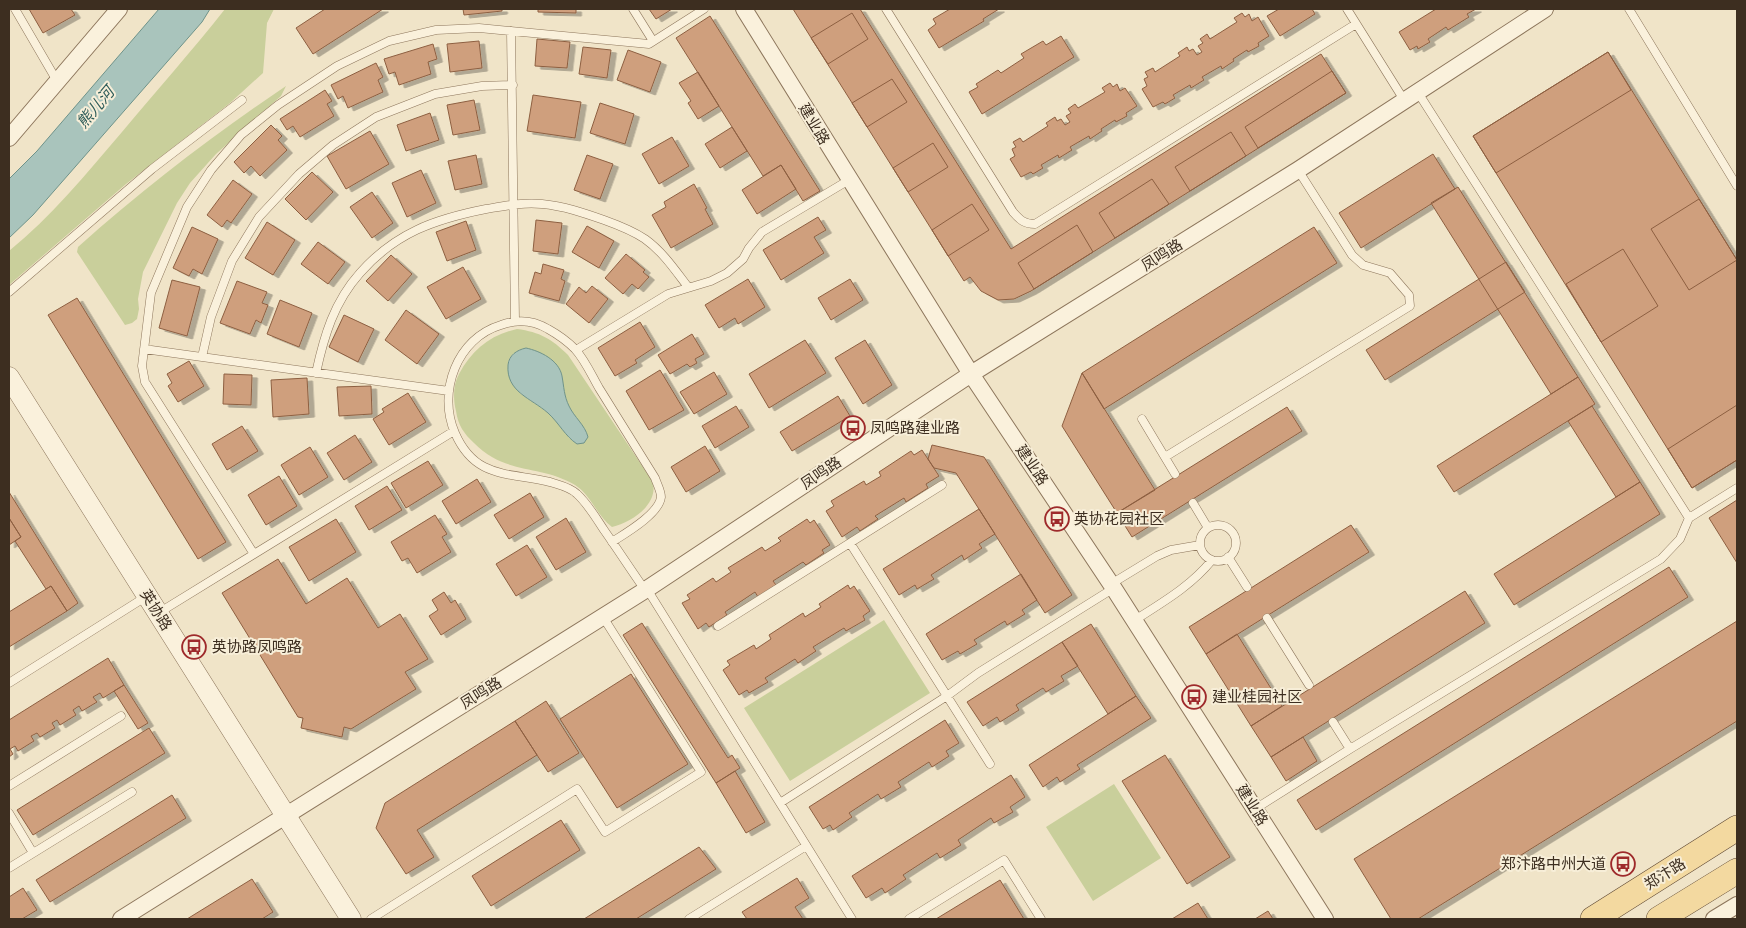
<svg xmlns="http://www.w3.org/2000/svg" width="1746" height="928" font-family="Lora,'Noto Sans SC',serif">
<style>
.green{fill:#c9cf9b;fill-rule:evenodd}
.water{fill:#a9c4bc;stroke:#6f938a}
.building{fill:#cf9f7d;stroke:#8d5f41;filter:url(#shadow)}
.lines{fill:none;stroke-linecap:round;stroke-linejoin:round}
.service-casing{stroke:#8d765c;stroke-width:9}
.minor-casing{stroke:#8d765c;stroke-width:18}
.tertiary-casing{stroke:#8d765c;stroke-width:21}
.primary-casing{stroke:#5b4430;stroke-width:26}
.service{stroke:#faf1dc;stroke-width:8}
.minor{stroke:#faf1dc;stroke-width:16}
.tertiary{stroke:#faf1dc;stroke-width:20}
.primary{stroke:#f3d9a0;stroke-width:25}
.labels{text-anchor:middle;stroke-width:4;stroke-linejoin:round;paint-order:stroke}
.street-label{font-size:15px;fill:#3d2e20;stroke:#f7eed8}
.poi-label{font-size:15px;fill:#3d2e20;stroke:#f7eed8;text-anchor:start}
.water-label{font-size:16px;font-style:italic;fill:#2f5d5a;stroke:#f7eed8}
</style>
<defs>
<filter id="shadow"><feDropShadow dx="5.5" dy="3" stdDeviation="0" flood-color="#0004"/></filter>
</defs>
<rect width="100%" height="100%" fill="#f0e4c8"/>
<!-- green -->
<path class="green" d="M225,9H274L267,23L263,73L230,103L126,184L9,285V251C51,217 86,174 122,132C156,91 192,51 225,9Z
M286,86L281,96L216,154L190,183L177,203L143,272L138,299L139,309L137,319L132,323L125,325L77,252L78,247C143,189 213,135 286,86Z
M517,329C540,332 552,339 568,355L653,482C658,505 632,522 612,527C597,516 591,495 575,485C540,464 507,476 474,443C464,434 458,425 456,411C453,399 453,385 459,374C472,350 490,335 517,329ZM526,348L562,374C562,392 567,406 578,420L570,439C563,429 556,420 547,412C539,405 529,400 521,394C518,391 516,387 514,384C504,367 505,354 526,348Z
M884,620L930,693L790,781L744,708Z
M1114,784L1161,858L1093,901L1046,827Z"/>
<!-- water -->
<path class="water" d="M159,9H210L202,22L33,215L9,238V179L37,151Z
M526,348C540,351 559,360 562,376C564,387 564,396 569,406C574,417 585,425 588,437L584,443L577,444C565,436 559,423 548,413C531,398 506,392 508,365C509,355 517,350 526,348Z"/>
<!-- building -->
<path class="building" d="M29,9H71L75,15L43,33Z
M325,9H383L313,54L296,28Z
M463,9H502V11L464,15Z
M538,9H576V13L538,12Z
M649,9H672L656,19Z
M793,9H860L1011,249L1321,54L1346,93L1031,291L1014,299L998,300L981,291L970,277L964,281Z
M950,9H999L983,19L984,21L939,48L928,30L936,24L933,19Z
M1279,9H1312L1315,14L1280,36L1267,16Z
M1436,9H1476L1467,14L1469,17L1448,30L1446,27L1428,39L1430,42L1418,49L1417,46L1410,50L1399,32Z
M852,13L868,39L828,64L811,38Z
M1242,13L1245,17L1249,14L1252,21L1258,17L1269,36L1258,43L1259,46L1248,52L1247,50L1233,59L1234,61L1222,69L1221,66L1202,77L1204,80L1191,88L1190,85L1173,95L1175,98L1165,104L1163,102L1153,107L1142,89L1147,86L1144,79L1148,77L1145,72L1153,68L1155,72L1180,56L1178,53L1187,47L1189,51L1193,49L1197,55L1202,52L1198,46L1203,43L1200,39L1207,34L1210,39L1237,22L1234,18Z
M710,16L820,191L803,201L781,165L763,176L676,38Z
M1061,36L1074,57L982,114L969,92L978,87L976,84L998,70L1001,73L1024,58L1021,54L1043,41L1046,45Z
M537,39L570,42L567,68L535,66Z
M479,41L482,68L450,72L447,44Z
M433,44L437,59L428,62L431,74L399,85L395,72L389,74L384,59Z
M583,47L611,50L607,78L579,74Z
M628,50L661,62L650,92L617,80Z
M1608,52L1631,90L1496,173L1473,136Z
M1608,52L1737,260V460L1692,488L1473,136Z
M376,63L383,77L378,80L383,92L348,108L343,96L338,99L331,85Z
M1332,71L1346,93L1258,148L1245,127Z
M698,72L719,106L698,119L688,103L691,101L679,83Z
M892,79L907,102L867,127L852,103Z
M1110,83L1113,87L1117,84L1120,91L1125,88L1137,106L1126,113L1127,116L1116,122L1115,120L1101,129L1102,131L1090,139L1089,136L1070,147L1072,150L1059,158L1058,155L1041,165L1043,168L1033,174L1031,172L1021,177L1010,159L1015,156L1012,149L1016,147L1013,142L1020,138L1023,142L1048,126L1046,123L1055,117L1057,121L1061,119L1065,125L1070,122L1066,116L1071,113L1068,109L1075,104L1078,108L1105,92L1102,88Z
M325,90L332,101L327,104L334,116L300,137L293,126L287,130L280,119Z
M533,95L581,102L575,138L527,131Z
M474,100L480,130L453,135L447,105Z
M600,103L634,114L625,144L590,133Z
M430,113L439,140L406,151L397,125Z
M271,125L282,136L278,140L287,150L260,176L251,166L244,173L234,162Z
M732,127L747,151L720,168L705,144Z
M370,131L389,164L346,189L327,156Z
M1231,132L1246,156L1190,191L1175,167Z
M672,137L689,166L659,184L642,154Z
M933,143L948,167L908,192L893,168Z
M1433,154L1455,189L1361,248L1339,213Z
M476,155L482,184L455,190L448,161Z
M587,155L613,164L600,199L574,190Z
M781,165L796,189L757,214L742,190Z
M421,170L436,203L407,217L392,183Z
M312,172L333,192L306,220L285,199Z
M1152,179L1169,204L1115,238L1099,213Z
M233,180L252,194L231,223L227,220L222,227L207,215Z
M694,184L707,208L705,209L713,224L671,248L652,215L666,207L664,202Z
M1458,187L1578,377L1551,394L1431,203Z
M372,192L393,223L372,238L350,207Z
M1699,199L1737,260L1689,290L1651,229Z
M972,204L989,230L948,256L932,230Z
M818,217L826,230L814,237L824,253L781,280L763,250Z
M536,220L562,223L558,254L533,251Z
M466,221L476,250L447,261L436,232Z
M267,222L295,240L273,275L245,258Z
M1077,225L1093,252L1034,289L1018,263Z
M587,226L614,241L599,268L572,252Z
M192,227L218,239L202,274L193,269L189,276L173,268Z
M1314,227L1337,263L1104,409L1082,373Z
M318,242L345,262L328,284L301,264Z
M1623,249L1658,306L1601,342L1566,284Z
M626,254L645,270L643,272L649,277L638,289L632,284L623,294L605,278Z
M391,255L412,274L388,301L366,281Z
M1506,262L1525,292L1385,380L1366,350Z
M543,264L564,270L561,279L565,281L559,301L529,293L535,272L541,274Z
M463,267L481,299L446,319L427,287Z
M748,279L765,307L738,324L735,318L719,328L705,305Z
M850,279L863,300L831,320L818,298Z
M172,280L200,287L187,336L159,328Z
M237,281L267,292L262,303L268,305L261,323L256,320L250,334L220,323Z
M592,286L608,299L589,323L566,304L579,287L586,293Z
M77,298L226,542L198,559L48,315Z
M280,300L312,313L299,347L267,334Z
M406,310L439,334L417,364L385,340Z
M344,315L374,329L358,362L329,347Z
M640,322L655,347L635,360L637,363L615,376L598,348Z
M692,334L704,354L695,359L697,363L690,367L687,364L670,374L658,355Z
M805,340L826,373L769,408L749,374Z
M865,340L892,385L863,404L835,358Z
M189,361L204,386L178,402L168,386L172,383L167,374Z
M660,370L684,410L649,430L626,391Z
M714,372L727,394L694,414L680,392Z
M1082,373L1155,490L1117,513L1062,426Z
M224,374L252,375L251,405L223,404Z
M1578,377L1595,404L1454,492L1437,466Z
M307,378L309,414L273,417L271,380Z
M371,386L372,414L339,416L337,387Z
M408,393L426,422L389,445L373,419L384,412L382,409Z
M838,396L850,416L792,451L780,432Z
M1737,405V460L1692,488L1668,449Z
M736,406L749,427L715,448L702,426Z
M1592,406L1640,482L1616,497L1568,421Z
M1287,407L1302,431L1132,537L1117,513Z
M242,426L258,451L227,470L212,444Z
M355,435L372,462L344,480L327,453Z
M932,445L984,457L1072,595L1045,613L956,473L934,468L928,459Z
M705,446L720,471L686,492L671,467Z
M310,447L328,477L299,495L281,465Z
M922,450L939,476L926,484L928,488L906,502L904,498L875,516L878,519L860,531L857,527L842,537L826,511L834,506L831,501L864,481L866,485L881,476L879,472L911,451L914,455Z
M428,461L443,485L406,508L391,483Z
M279,476L297,506L266,525L248,495Z
M477,479L491,502L456,524L442,501Z
M1640,482L1660,514L1514,605L1494,574Z
M387,486L402,510L369,530L355,506Z
M9,492L78,603L67,611L51,586L46,589L15,541L21,537L9,518Z
M530,493L544,517L509,539L494,515Z
M1737,500V563L1709,518Z
M979,509L995,534L979,544L982,548L964,560L962,555L931,575L934,579L917,589L915,585L899,595L883,569Z
M435,515L447,534L442,537L451,552L417,573L408,558L402,561L391,542Z
M9,518L21,537L9,545Z
M566,518L586,552L556,570L536,537Z
M336,519L356,552L309,581L289,547Z
M807,519L810,523L814,520L830,545L822,550L824,553L806,565L803,562L773,581L776,585L758,597L755,592L725,612L727,615L709,627L706,623L698,629L682,603L690,599L687,595L713,578L716,582L731,572L728,568L762,547L765,551L781,541L778,538Z
M1351,525L1369,552L1206,654L1189,627Z
M527,545L547,577L516,596L496,564Z
M278,559L306,604L347,578L378,628L400,614L428,659L405,672L416,689L351,729L344,727L342,737L301,728L303,718L298,717L222,593Z
M1669,567L1688,597L1316,830L1297,800Z
M1021,574L1037,600L1022,610L1025,614L1007,625L1005,621L974,640L977,644L960,654L958,651L942,660L926,634Z
M848,585L850,589L854,586L870,611L863,616L865,620L846,631L844,628L813,647L816,651L798,663L795,659L765,678L768,682L749,693L747,690L739,695L723,670L730,665L727,661L754,645L756,649L771,639L769,635L803,613L805,617L821,607L819,604Z
M51,586L67,611L9,647V612Z
M1465,591L1485,623L1271,757L1251,726Z
M444,592L451,603L455,600L466,619L441,635L429,616L438,610L432,600Z
M1737,621V721L1418,919H1391L1354,859Z
M642,623L728,758L732,755L740,768L716,783L623,635Z
M1091,624L1136,696L1108,714L1062,642Z
M1237,634L1282,706L1251,726L1206,654Z
M1062,642L1078,666L1061,676L1064,681L1046,692L1043,688L1016,705L1019,710L1000,722L997,717L983,726L967,702Z
M108,658L124,685L103,698L100,693L93,697L97,702L82,711L79,706L73,710L76,715L60,725L57,720L52,723L55,728L40,737L37,733L31,736L34,741L18,751L15,746L10,749L13,754L9,757V720Z
M631,674L688,764L617,808L560,719Z
M124,685L148,723L138,729L114,691Z
M1136,696L1151,718L1077,765L1080,769L1060,782L1057,777L1043,787L1029,765Z
M546,701L579,753L548,772L515,721Z
M945,720L959,743L946,751L949,756L932,767L929,762L898,782L901,787L881,799L878,794L849,813L852,817L833,830L830,825L823,829L809,807Z
M515,721L537,755L417,830L434,857L406,874L376,828L385,803Z
M149,728L165,753L33,835L17,810Z
M1303,737L1317,761L1286,781L1271,757Z
M1165,755L1230,857L1187,884L1122,781Z
M735,771L765,822L746,833L716,783Z
M1011,775L1025,797L1010,807L1013,812L994,823L991,818L958,840L961,845L940,858L937,853L903,875L906,879L885,893L882,888L866,898L852,876Z
M172,795L186,818L50,902L36,880Z
M561,820L580,850L491,906L472,876Z
M699,847L716,869L636,919H584Z
M797,878L809,898L795,907L803,919H747L742,912Z
M252,879L273,912L262,919H187Z
M1000,880L1024,919H936Z
M23,888L37,910L22,919H9V897Z
M1198,903L1208,919H1172Z
M1268,911L1273,919H1255Z"/>
<g class="lines">
<!-- service casing -->
<g class="service-casing">
<path id="service" d="M15,9L57,81
M633,9L653,41
M886,9L1013,212C1020,220 1024,224 1035,224L1356,24
M1347,9L1404,100
M1629,9L1737,186
M511,31L515,321
M1417,91L1689,518L1737,488
M9,292L152,169L242,100
M144,349L449,391
M576,350L668,294L711,281L727,273L743,259L749,248L762,232L849,180
M202,357L211,317L232,261L259,217L299,174L333,145L376,117L435,94L482,86L513,85
M316,373C324,336 334,302 360,273C395,233 435,219 486,209C504,206 523,202 542,204C564,206 584,213 604,220C618,225 633,231 645,239C663,252 675,270 688,287
M1142,419L1175,474
M1165,457L1410,306L1409,295L1390,273L1363,265L1352,255L1298,170
M1193,503L1208,528
M1200 543a18 18 0 1 1 36 0a18 18 0 1 1-36 0Z
M612,542C626,533 659,514 661,497C661,491 657,484 655,478C636,448 618,418 599,388C592,376 585,360 575,349C568,342 557,334 548,329C533,320 517,319 501,325C457,338 437,392 455,433C475,479 508,472 550,482C559,485 570,487 577,494C588,504 596,518 604,530C618,550 631,570 645,590
M850,543L990,764
M254,554L145,382L142,366L151,293L187,207L211,170L241,135L278,105L337,66L389,41L436,30L479,28L649,44L704,9
M1228,557L1247,587
M1111,584L1157,556L1171,550L1200,545
M647,589L852,919
M160,612L454,431
M1267,618L1309,685
M1135,620C1163,602 1191,586 1212,560
M718,626L942,485
M9,683L147,596
M1333,722L1350,749
M9,786L121,716
M780,803L947,696L978,673L1114,588
M1255,809L1350,749L1661,559L1680,539L1689,518
M9,813L33,853
M9,868L132,792
M371,919L577,789L605,832L701,772L603,617
M689,919L806,846
M909,919L1004,860L1041,919"/>
</g>
<!-- minor casing -->
<g class="minor-casing">
<path id="minor" d="M744,9L971,374L1111,584L1325,919
M9,138L119,9
M121,919L647,589L971,374L1298,170L1545,9
M1714,919L1737,905"/>
</g>
<!-- tertiary casing -->
<g class="tertiary-casing">
<path id="tertiary" d="M9,377L351,919"/>
</g>
<!-- primary casing -->
<g class="primary-casing">
<path id="primary" d="M1593,919L1737,828
M1659,919L1737,871"/>
</g>
<!-- service -->
<use href="#service" class="service"/>
<!-- minor -->
<use href="#minor" class="minor"/>
<!-- tertiary -->
<use href="#tertiary" class="tertiary"/>
<!-- primary -->
<use href="#primary" class="primary"/>
</g>
<!-- icons -->
<defs>
<g id="bus-ring" transform="scale(1.25)"><circle r="9.5" fill="#f7eed8" stroke="#9e2a2b" stroke-width="1.5"/><path d="M-5-6H5V4H4V6H2V4H-2V6H-4V4H-5ZM-3.5-4V0h7V-4ZM-3.5 1.2v1.5H-2V1.2ZM2 1.2v1.5H3.5V1.2Z" fill="#9e2a2b"/></g>
</defs>
<g fill-rule="evenodd">
<use href="#bus-ring" x="853" y="428"/>
<use href="#bus-ring" x="1057" y="519"/>
<use href="#bus-ring" x="194" y="647"/>
<use href="#bus-ring" x="1194" y="697"/>
<use href="#bus-ring" x="1623" y="864"/>
</g>
<g class="labels">
<!-- street labels -->
<g class="street-label">
<text transform="translate(814 124) rotate(59)" y="5">建业路</text>
<text transform="translate(1162 255) rotate(-32)" y="5">凤鸣路</text>
<text transform="translate(1032 465) rotate(56)" y="5">建业路</text>
<text transform="translate(821 473) rotate(-34)" y="5">凤鸣路</text>
<text transform="translate(156 610) rotate(58)" y="5">英协路</text>
<text transform="translate(481 693) rotate(-32)" y="5">凤鸣路</text>
<text transform="translate(1252 805) rotate(58)" y="5">建业路</text>
<text transform="translate(1665 874) rotate(-32)" y="5">郑汴路</text>
</g>
<!-- poi labels -->
<g class="poi-label">
<text x="870" y="433">凤鸣路建业路</text>
<text x="1074" y="524">英协花园社区</text>
<text x="212" y="652">英协路凤鸣路</text>
<text x="1212" y="702">建业桂园社区</text>
<text x="1606" y="869" text-anchor="end">郑汴路中州大道</text>
</g>
<!-- water labels -->
<g class="water-label">
<text transform="translate(95 107) rotate(-50)" y="6">熊儿河</text>
</g>
</g>
<!-- border -->
<rect width="1746" height="928" fill="none" stroke="#3d2e20" stroke-width="20"/>
</svg>
